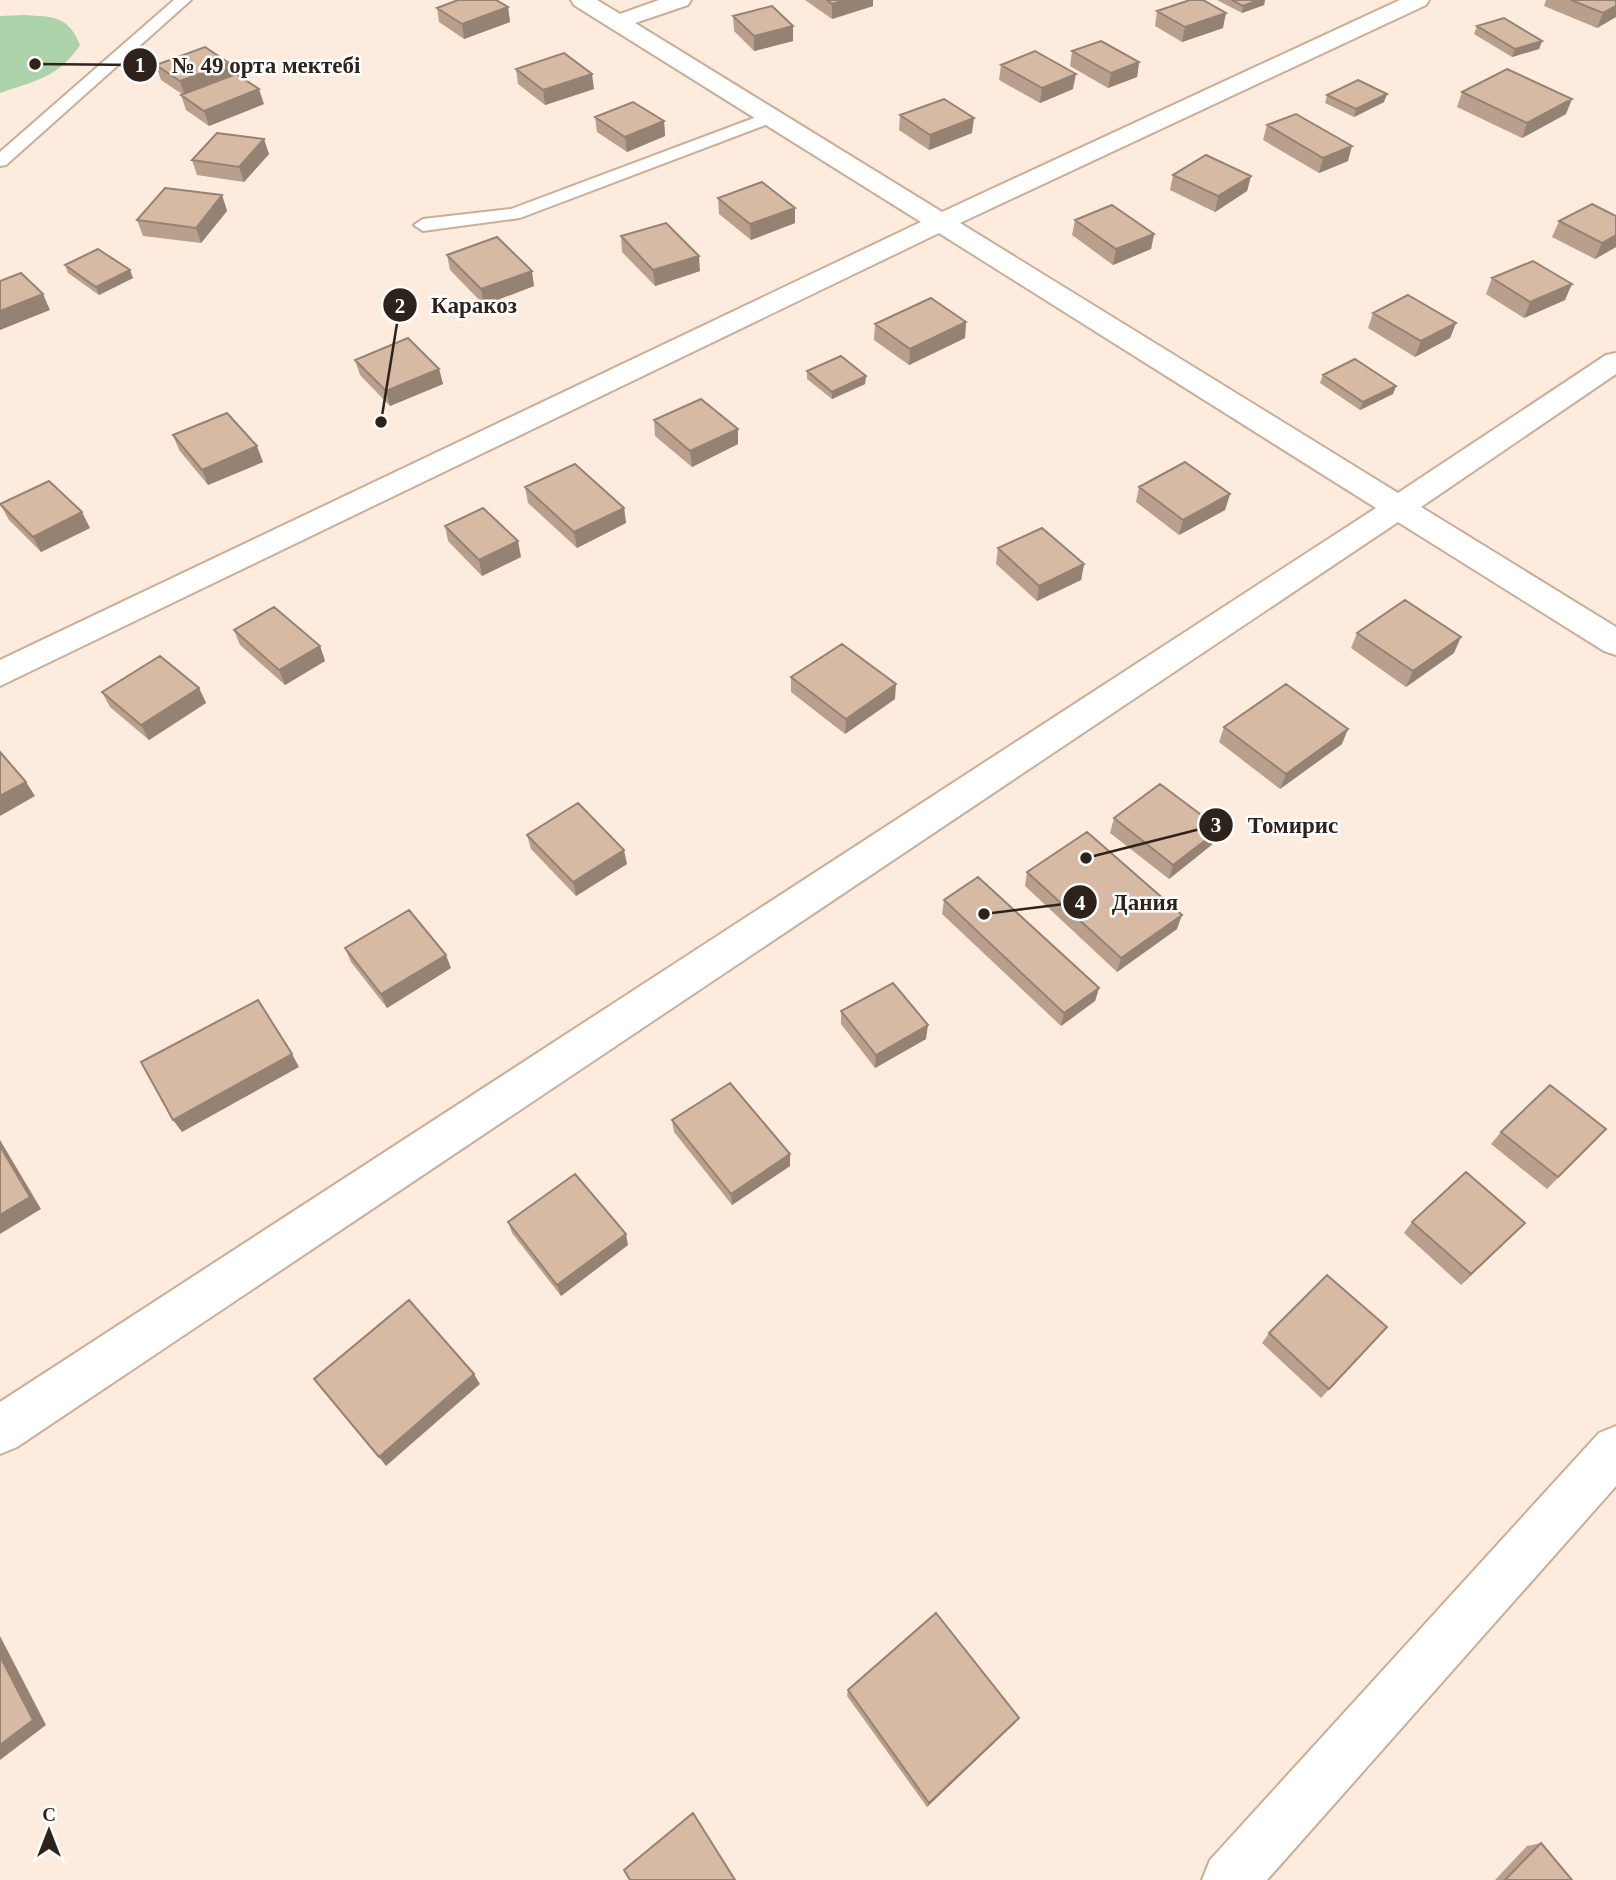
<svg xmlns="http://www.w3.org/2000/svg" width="1616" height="1880" font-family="'Times New Roman',serif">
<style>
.green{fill:#abd2a9}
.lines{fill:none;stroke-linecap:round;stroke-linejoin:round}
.service-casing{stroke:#caae98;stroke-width:4}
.minor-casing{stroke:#caae98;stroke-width:4}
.service{fill:#fff;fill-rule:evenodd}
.minor{fill:#fff;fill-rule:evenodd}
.wall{fill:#b9a08d}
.shaded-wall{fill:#968273}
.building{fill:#d7baa4;stroke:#968273;stroke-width:2}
.leader{fill:none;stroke:#2e231b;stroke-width:2.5}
.callout-dot{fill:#2e231b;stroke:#fff;stroke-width:2.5}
.mark-label{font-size:21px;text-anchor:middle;font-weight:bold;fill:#fff}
.callout-label{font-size:23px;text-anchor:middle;font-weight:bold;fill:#2e231b;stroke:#fff;stroke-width:5;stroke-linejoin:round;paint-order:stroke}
</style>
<rect width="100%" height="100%" fill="#fdebdd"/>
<!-- green -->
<path class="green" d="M24,15C53,17 68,15 80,45C59,77 35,81 0,93V16Z"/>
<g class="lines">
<!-- service casing -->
<g class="service-casing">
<path id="service" d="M174,0H191L6,165L0,166V152Z
M770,112L776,113L779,117L776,121L520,218L423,231L414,225L423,219L511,209Z"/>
</g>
<!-- minor casing -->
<g class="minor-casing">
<path id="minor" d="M571,0H597L620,14L659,0H691L688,5L635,23L942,212L1400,0H1429L1426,5L960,223L1398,493L1606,355L1616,353V374L1421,507L1616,627V655L1604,651L1398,522L17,1447L0,1454V1402L1376,508L939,233L0,686V660L921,222L574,5Z
M1616,1426V1486L1267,1880H1202L1210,1860L1599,1433Z"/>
</g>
<!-- service -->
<use href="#service" class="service"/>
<!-- minor -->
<use href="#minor" class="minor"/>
</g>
<!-- wall -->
<path class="wall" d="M805,0H873V6L832,19Z
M1217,0H1265L1264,5L1242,13Z
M1546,0H1616V17L1597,28L1544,6Z
M508,7L510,22L464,39L439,22L437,8Z
M1157,11L1223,28L1182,42L1155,26Z
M733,16L793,26V41L754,51L734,31Z
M1477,26L1542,41L1539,49L1512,57L1474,34Z
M1072,51L1139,62L1137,77L1108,88L1070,66Z
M156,65L233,75L264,104L209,126L186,110L181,95L182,94L161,80Z
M1001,65L1073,89L1040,103L999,80Z
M516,69L594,89L545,105L518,84Z
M1462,92L1566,114L1522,138L1457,107Z
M1327,95L1384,102L1354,117L1325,103Z
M900,115L972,133L929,150L899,130Z
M595,117L664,121L665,136L627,152L597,132Z
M1267,125L1348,161L1319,173L1263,140Z
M269,154L244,182L197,175L192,160Z
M1173,175L1251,176L1247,191L1215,212L1170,190Z
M222,195L227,211L201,243L143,236L137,220Z
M718,198L795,223L751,240L719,214Z
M1616,216V247L1595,259L1552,237L1559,221Z
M1075,220L1154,234L1151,249L1113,265L1072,235Z
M621,236L700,271L655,286L622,252Z
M447,255L534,286L484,305L450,270Z
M65,265L133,278L99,295L68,273Z
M1492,278L1565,300L1524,318L1486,294Z
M1373,313L1456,323L1450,338L1415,357L1368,328Z
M966,322L965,338L909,365L874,340L875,324Z
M355,360L439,369L443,384L390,406L360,375Z
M807,371L866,376L865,384L832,399L807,379Z
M1323,375L1396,386L1393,394L1360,410L1320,383Z
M654,420L738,429V444L692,467L655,436Z
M173,435L263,462L208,485L179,450Z
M525,487L624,508L626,523L577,548L528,503Z
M1139,487L1230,494L1225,510L1179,535L1136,502Z
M0,504L90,528L41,552L9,520Z
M445,526L521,557L482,576L448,541Z
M998,548L1084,564L1081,580L1037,601L996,564Z
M234,630L320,646L325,661L285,685L240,645Z
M1357,633L1454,653L1406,687L1351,648Z
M791,677L895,699L845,734L791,692Z
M199,688L206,703L149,740L110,707L102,692Z
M1224,727L1342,744L1280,789L1219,742Z
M1114,818L1214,843L1169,879L1110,833Z
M527,835L627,864L576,896L531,849Z
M1027,872L1177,929L1117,972L1025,886Z
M944,900L1099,988L1095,1001L1061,1026L942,914Z
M345,948L451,968L387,1008L351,962Z
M841,1011L926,1039L875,1068L841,1024Z
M672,1120L790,1166L732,1205L674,1132Z
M1501,1132L1595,1141L1547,1189L1491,1144Z
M508,1222L628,1245L561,1296L512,1233Z
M1412,1222L1525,1223L1514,1234L1461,1285L1404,1233Z
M1269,1333L1378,1337L1321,1398L1262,1343Z
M848,1690L1019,1718L1015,1723L927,1807L847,1696Z
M1541,1843L1572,1880H1495L1527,1846Z"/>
<!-- shaded-wall -->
<path class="shaded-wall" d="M845,0H873V6L832,19V4Z
M1258,0H1265L1264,5L1242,13L1243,6Z
M1616,6V17L1597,28L1603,13Z
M508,7L510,22L464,39L462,24Z
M1226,13L1223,28L1182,42L1185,27Z
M793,26V41L754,51V36Z
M1542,41L1539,49L1512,57L1515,49Z
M1139,62L1137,77L1108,88L1111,73Z
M229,63L233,78L185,96L180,81Z
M592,74L594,89L545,105L543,90Z
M1076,74L1073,89L1040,103L1042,88Z
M259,89L264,104L209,126L204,111Z
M1387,94L1384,102L1354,117L1356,109Z
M1572,99L1566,114L1522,138L1527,123Z
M974,118L972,133L929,150L930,135Z
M664,121L665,136L627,152L625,137Z
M264,139L269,154L244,182L239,167Z
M1352,146L1348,161L1319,173L1323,158Z
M1251,176L1247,191L1215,212L1218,196Z
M222,195L227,211L201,243L196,228Z
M795,208V223L751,240L750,224Z
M1154,234L1151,249L1113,265L1116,249Z
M1616,235V247L1595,259L1602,243Z
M699,256L700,271L655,286L653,270Z
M130,270L133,278L99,295L96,287Z
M532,271L534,286L484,305L481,289Z
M1572,284L1565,300L1524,318L1530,302Z
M43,294L50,310L0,330V311Z
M966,322L965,338L909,365L910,349Z
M1456,323L1450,338L1415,357L1421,341Z
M439,369L443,384L390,406L386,391Z
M866,376L865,384L832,399V392Z
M1396,386L1393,394L1360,410L1363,402Z
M738,429V444L692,467L690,451Z
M257,446L263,462L208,485L202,470Z
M1230,494L1225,510L1179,535L1183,520Z
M624,508L626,523L577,548L574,532Z
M82,512L90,528L41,552L33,537Z
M518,541L521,557L482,576L479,560Z
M1084,564L1081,580L1037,601L1039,586Z
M1461,637L1454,653L1406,687L1413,671Z
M320,646L325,661L285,685L279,670Z
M896,684L895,699L845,734L846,719Z
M199,688L206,703L149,740L141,725Z
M1348,729L1342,744L1280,789L1286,774Z
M26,782L35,796L0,816V796Z
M1220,829L1214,843L1169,879L1173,865Z
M624,850L627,864L576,896L573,882Z
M1182,915L1177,929L1117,972L1121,958Z
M446,955L451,968L387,1008L381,994Z
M1099,988L1095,1001L1061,1026L1064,1013Z
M928,1025L926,1039L875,1068L876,1055Z
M292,1054L299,1067L182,1132L173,1120Z
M0,1140L41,1209L0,1234Z
M790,1154V1166L732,1205L731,1194Z
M1525,1223L1514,1234L1461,1285L1471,1274Z
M626,1234L628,1245L561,1296L557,1285Z
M474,1374L480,1384L386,1466L379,1457Z
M0,1636L46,1725L0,1760Z
M1019,1718L1015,1723L927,1807L929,1803Z"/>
<!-- building -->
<path class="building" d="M458,0H496L508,7L462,24L437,8Z
M827,0H845L832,4Z
M1190,0H1203L1226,13L1185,27L1157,11Z
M1232,0H1258L1243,6Z
M1571,0H1616V6L1603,13Z
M772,6L793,26L754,36L733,16Z
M1504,18L1542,41L1515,49L1477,26Z
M1101,41L1139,62L1111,73L1072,51Z
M205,47L229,63L180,81L156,65Z
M1035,51L1076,74L1042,88L1001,65Z
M564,53L592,74L543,90L516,69Z
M1507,69L1572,99L1527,123L1462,92Z
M236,74L259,89L204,111L181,95Z
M1358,80L1387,94L1356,109L1327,95Z
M944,99L974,118L930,135L900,115Z
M633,102L664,121L625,137L595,117Z
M1296,114L1352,146L1323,158L1267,125Z
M217,133L264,139L239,167L192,160Z
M1206,155L1251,176L1218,196L1173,175Z
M762,182L795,208L750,224L718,198Z
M165,188L222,195L196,228L137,220Z
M1592,204L1616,216V235L1602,243L1559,221Z
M1112,205L1154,234L1116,249L1075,220Z
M666,223L699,256L653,270L621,236Z
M497,237L532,271L481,289L447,255Z
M98,249L130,270L96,287L65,265Z
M1533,261L1572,284L1530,302L1492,278Z
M21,273L43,294L0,311V281Z
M1408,295L1456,323L1421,341L1373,313Z
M931,298L966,322L910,349L875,324Z
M408,338L439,369L386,391L355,360Z
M841,356L866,376L832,392L807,371Z
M1355,359L1396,386L1363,402L1323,375Z
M701,399L738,429L690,451L654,420Z
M227,413L257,446L202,470L173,435Z
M1185,462L1230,494L1183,520L1139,487Z
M575,464L624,508L574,532L525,487Z
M49,481L82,512L33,537L0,504Z
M483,508L518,541L479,560L445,526Z
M1042,528L1084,564L1039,586L998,548Z
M1405,600L1461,637L1413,671L1357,633Z
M274,607L320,646L279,670L234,630Z
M842,644L896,684L846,719L791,677Z
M160,656L199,688L141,725L102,692Z
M1286,684L1348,729L1286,774L1224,727Z
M0,752L26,782L0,796Z
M1160,784L1220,829L1173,865L1114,818Z
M578,803L624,850L573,882L527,835Z
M1087,832L1182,915L1121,958L1027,872Z
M978,877L1099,988L1064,1013L944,900Z
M409,910L446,955L381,994L345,948Z
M893,983L928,1025L876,1055L841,1011Z
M258,1000L292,1054L173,1120L141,1062Z
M730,1083L790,1154L731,1194L672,1120Z
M1550,1085L1606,1129L1558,1177L1501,1132Z
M0,1146L30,1197L0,1215Z
M1466,1172L1525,1223L1471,1274L1412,1222Z
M575,1174L626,1234L557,1285L508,1222Z
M1327,1275L1387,1327L1329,1389L1269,1333Z
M409,1300L474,1374L379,1457L314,1379Z
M936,1613L1019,1718L929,1803L848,1690Z
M0,1656L33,1720L0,1745Z
M693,1813L735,1880H630L624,1870Z
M1541,1843L1572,1880H1505Z"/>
<!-- callouts -->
<path class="leader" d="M35 64L140 65M381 422L400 305M1086 858L1216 825M984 914L1080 902"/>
<g class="callout-dot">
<circle cx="35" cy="64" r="7"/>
<circle cx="381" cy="422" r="7"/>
<circle cx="1086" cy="858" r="7"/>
<circle cx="984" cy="914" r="7"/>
<circle cx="140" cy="65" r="18"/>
<circle cx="400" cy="305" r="18"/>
<circle cx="1216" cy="825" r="18"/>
<circle cx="1080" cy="902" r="18"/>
</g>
<g class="mark-label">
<text x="140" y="72">1</text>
<text x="400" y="313">2</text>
<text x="1216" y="832">3</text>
<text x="1080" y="910">4</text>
</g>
<g class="callout-label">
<text x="266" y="73">№ 49 орта мектебі</text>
<text x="474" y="313">Каракоз</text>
<text x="1293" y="833">Томирис</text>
<text x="1145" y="910">Дания</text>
</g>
<!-- north arrow -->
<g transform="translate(49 1831)" stroke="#ffffff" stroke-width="5" paint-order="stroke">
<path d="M0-5L12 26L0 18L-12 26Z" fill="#2e231b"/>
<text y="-10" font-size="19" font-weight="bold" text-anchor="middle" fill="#2e231b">С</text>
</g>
</svg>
